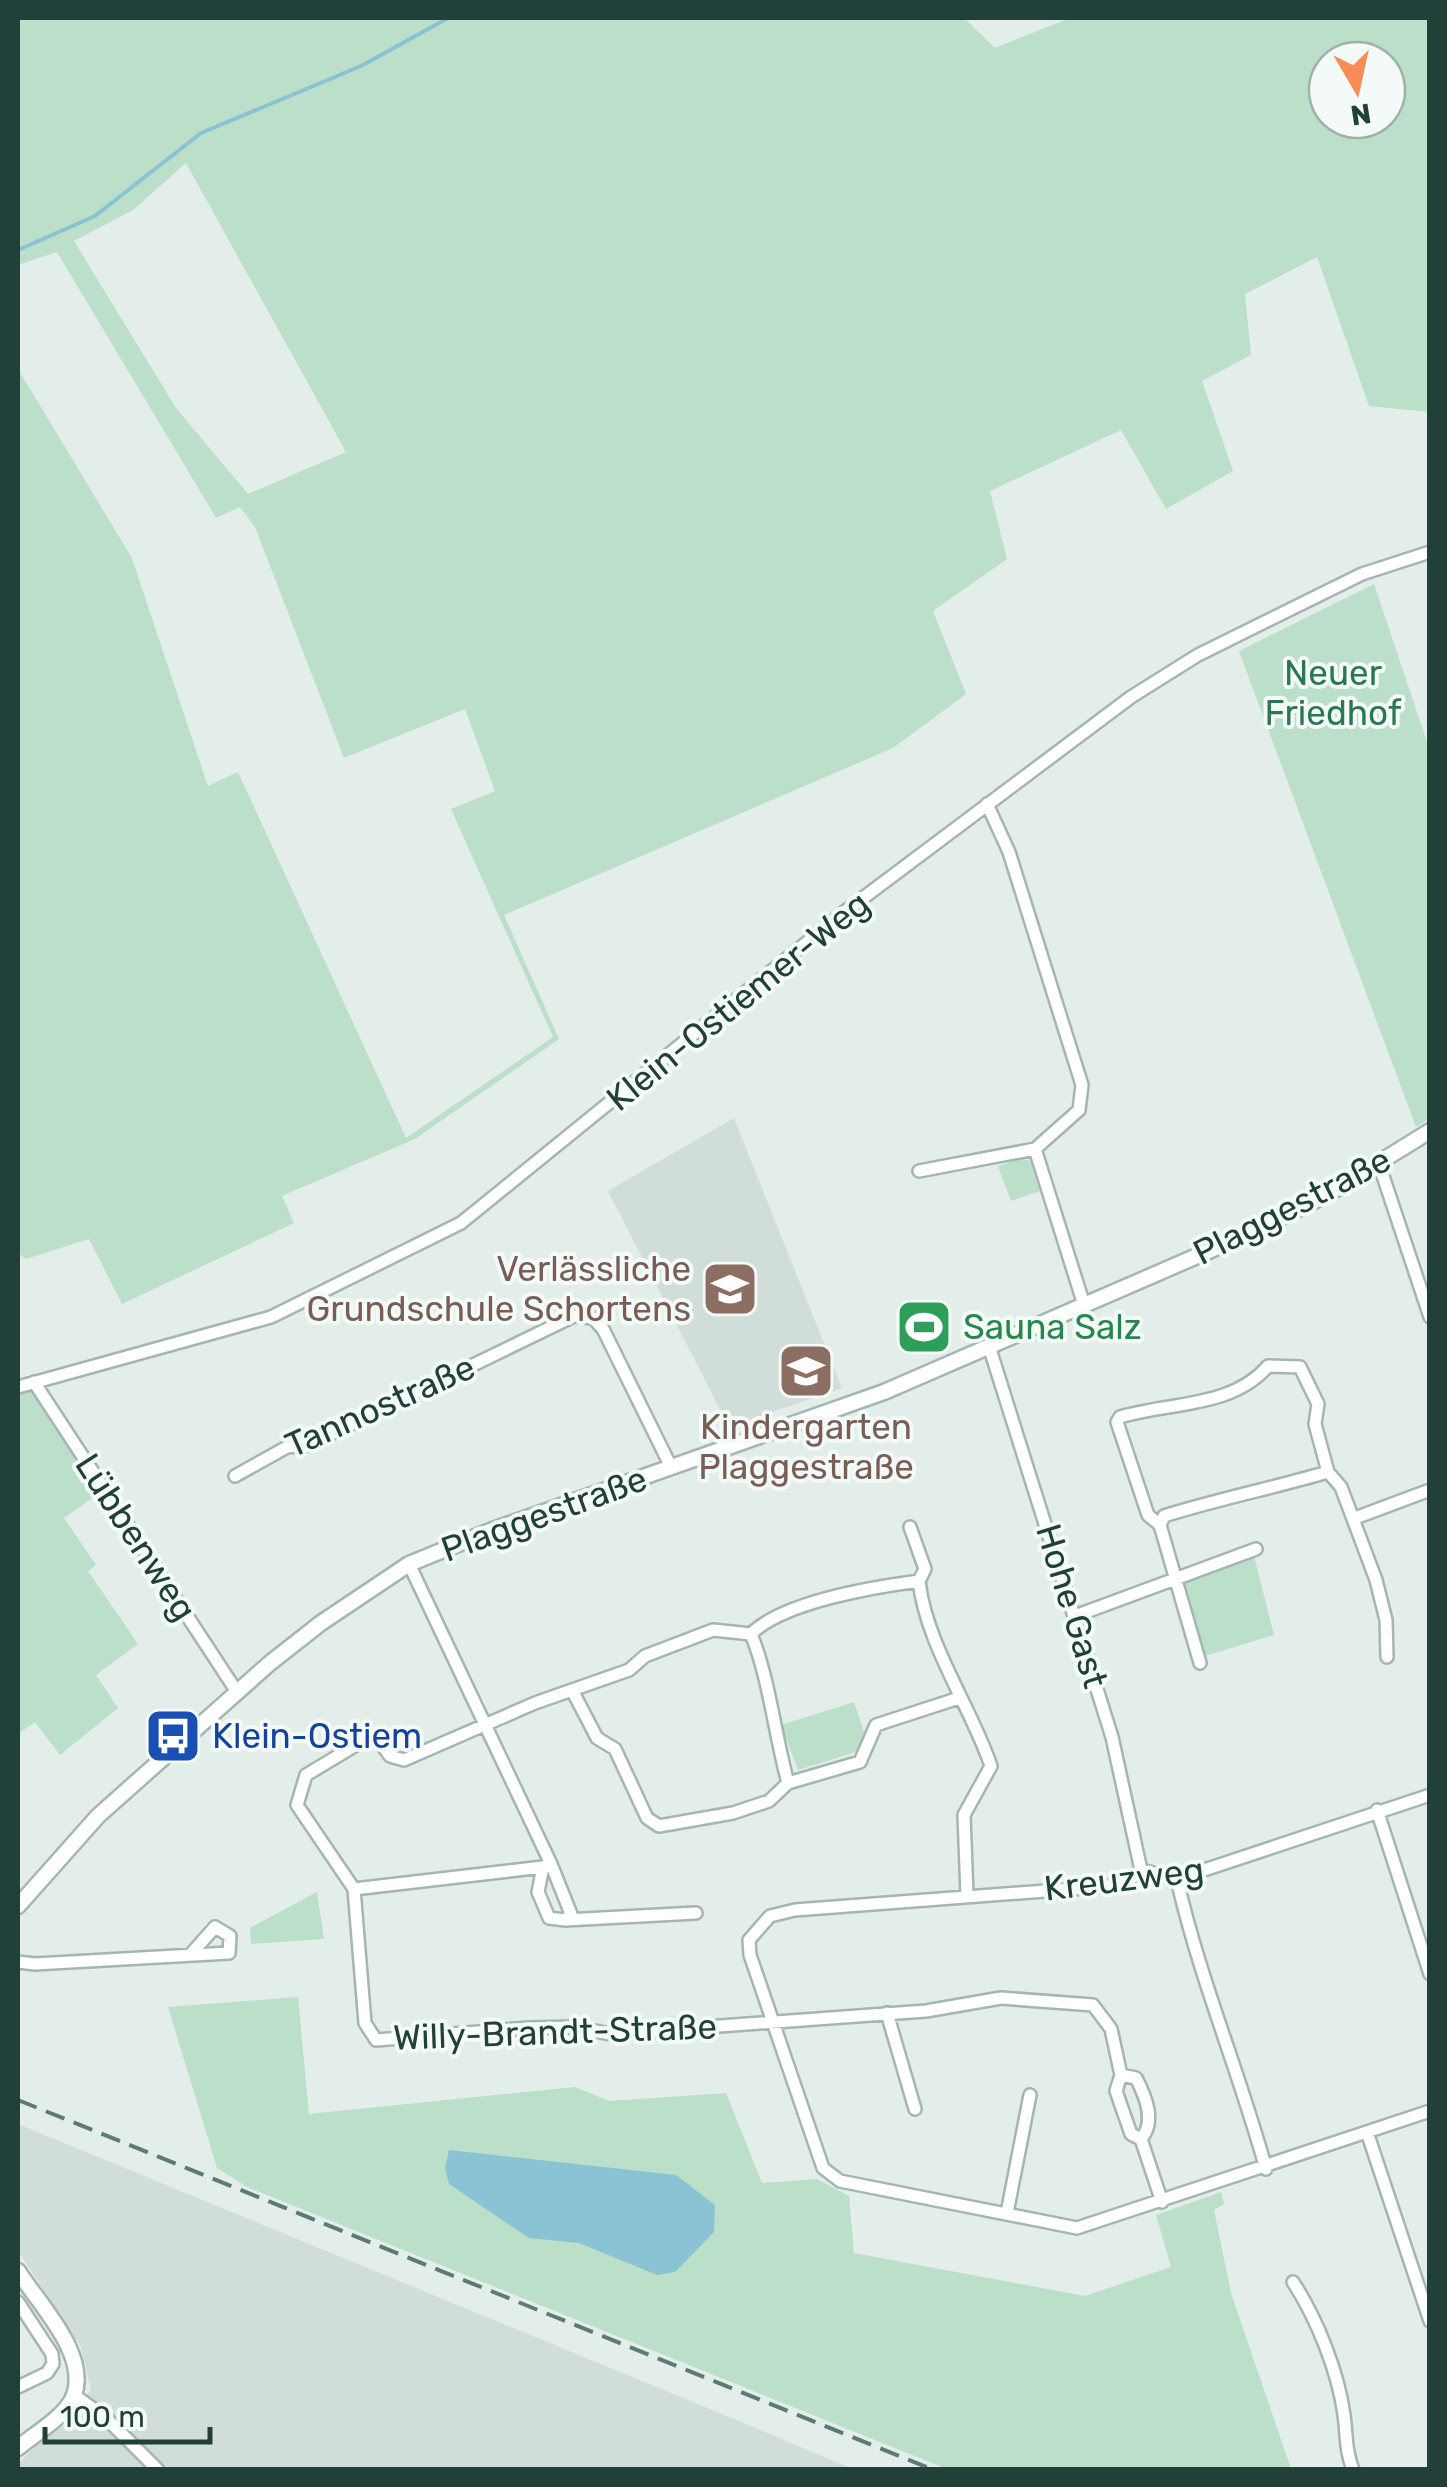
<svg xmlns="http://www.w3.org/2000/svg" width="1447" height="2487" font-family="Rubik,sans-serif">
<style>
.built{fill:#d1ddd9}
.green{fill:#bbdfc8;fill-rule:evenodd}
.water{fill:#89c3d4}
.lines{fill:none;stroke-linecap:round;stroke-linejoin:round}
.stream{stroke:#89c3d4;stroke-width:4}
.minor-casing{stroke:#a5b6b2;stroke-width:16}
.tertiary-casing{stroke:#a5b6b2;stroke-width:19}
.minor{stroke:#fff;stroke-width:11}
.tertiary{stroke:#fff;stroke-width:14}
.rail{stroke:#5d7b75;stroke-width:4;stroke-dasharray:20 10;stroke-linecap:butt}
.labels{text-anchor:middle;stroke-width:8;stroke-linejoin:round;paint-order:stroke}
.park-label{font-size:35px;fill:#2a784f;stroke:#f4faf7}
.street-label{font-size:35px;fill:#22403a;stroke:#f4faf7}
.education-label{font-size:35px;fill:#785e54;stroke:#f4faf7;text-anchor:end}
.leisure-label{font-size:35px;fill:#27864d;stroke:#f4faf7;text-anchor:start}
.transit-label{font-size:35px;fill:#164399;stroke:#f4faf7;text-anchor:start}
</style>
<rect width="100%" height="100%" fill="#e3eeea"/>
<!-- built -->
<path class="built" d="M734,1118L842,1388L729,1427L608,1191Z
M18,2124L739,2421L853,2469H18V2464L91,2390L81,2347L18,2251Z"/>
<!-- green -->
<path class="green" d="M18,18H964L995,48L1070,18H1429V412L1369,406L1317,257L1245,294L1251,355L1202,381L1233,471L1166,509L1121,430L990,491L1007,559L933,611L966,694L893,748L504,915L559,1039L415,1139L282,1196L294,1223L122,1304L89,1239L26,1259L18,1253V369L132,558L208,786L238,772L406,1138L553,1037L451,809L495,791L465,709L344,758L255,527L240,507L216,518L57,252L18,265ZM1387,60V120H1327V60ZM186,163L346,452L248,494L176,408L74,241L133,210Z
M1374,584L1429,748L1430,1118L1416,1127L1239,651Z
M1021,1158L1030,1161L1040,1191L1011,1201L998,1166Z
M33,1388L101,1492L64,1518L96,1565L88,1571L138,1644L96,1675L118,1708L60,1755L35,1722L18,1734V1394Z
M1253,1552L1274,1635L1205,1656L1182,1579Z
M854,1702L865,1735L856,1752L798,1770L781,1725Z
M317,1892L324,1939L251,1944L250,1928Z
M298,1997L309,2114L575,2087L609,2101L726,2093L762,2183L817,2179L849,2196L854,2253L1085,2296L1171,2267L1156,2215L1221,2192L1224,2204L1214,2210L1231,2293L1291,2469H947L247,2187L217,2168L168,2007Z"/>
<!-- water -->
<path class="water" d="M449,2150L676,2175L715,2205L714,2232L675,2272L657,2275L579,2243L529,2238L449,2184L445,2168Z"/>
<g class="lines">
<!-- stream -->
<path class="stream" d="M18,250L95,216L201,133L361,66L448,18"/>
<!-- minor casing -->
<g class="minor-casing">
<path id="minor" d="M987,804L1009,852L1082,1085L1079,1110L1035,1149L1084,1305
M1379,1164L1430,1317
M919,1171L1035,1149
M989,1346L1112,1737L1141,1870
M34,1382L237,1692
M18,1387L271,1317L461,1223L843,913L1131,697L1198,655L1362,574L1430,552
M235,1476L287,1447L308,1445L574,1316L593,1318L603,1329L671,1467
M1355,1518L1430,1490
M1160,1525L1164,1516C1218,1499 1273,1488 1328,1472
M910,1527L925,1569L919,1581
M409,1564L551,1864L571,1914L565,1920L549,1918L538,1892L543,1867L551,1864
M1075,1616L1256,1549
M751,1634C769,1677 775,1736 788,1783
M1200,1663L1160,1525L1148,1515L1117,1422L1120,1417C1170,1402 1232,1408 1268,1366L1300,1367L1318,1404L1315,1424L1328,1472L1341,1487L1376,1580L1386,1620L1387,1657
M573,1692L597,1738L615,1749L647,1818L659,1826L733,1813L769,1801L788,1783L860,1762L876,1725L959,1698
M1430,1795L1177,1879L1141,1870L1123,1885L795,1910L770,1916L749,1940L750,1955L823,2168L840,2181L1077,2228L1430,2111
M1377,1810L1430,1974
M543,1867L354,1889L365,2023L376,2040L529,2028L576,2027L610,2034L926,2011L1001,1998L1093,2005L1111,2029L1121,2075L1116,2091L1131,2134L1141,2139L1162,2202
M1177,1879C1199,1977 1239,2071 1266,2169
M354,1889L297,1805L306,1775L366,1739H378L390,1756L404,1760L535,1703L629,1670L645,1656L713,1630L751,1634C783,1602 874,1587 919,1581C926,1644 971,1707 991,1766L964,1815L967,1895
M565,1920L696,1913
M18,1962L35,1964L229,1953L230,1936L215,1927L190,1955
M887,2013L915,2109
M1121,2075L1136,2078C1146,2097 1156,2122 1141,2139
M1368,2135L1430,2321
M1007,2213L1030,2095
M1293,2282C1317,2319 1338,2371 1344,2415C1347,2436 1345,2449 1353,2470
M18,2302L52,2354L53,2364L47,2373L18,2387
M74,2395L107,2419L158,2470"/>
</g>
<!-- tertiary casing -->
<g class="tertiary-casing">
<path id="tertiary" d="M18,1906L98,1816L270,1663L321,1623L409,1564L490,1531L884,1392L1250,1233L1328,1194L1430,1131
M18,2271C38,2303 89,2354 74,2395C67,2416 34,2434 18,2448"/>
</g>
<!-- minor -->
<use href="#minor" class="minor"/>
<!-- tertiary -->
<use href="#tertiary" class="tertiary"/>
<!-- rail -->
<path class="rail" d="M18,2100L934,2470"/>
</g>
<!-- icons -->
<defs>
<g id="school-square" transform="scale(2.875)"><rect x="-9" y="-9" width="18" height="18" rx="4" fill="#8d6e63" stroke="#f4faf7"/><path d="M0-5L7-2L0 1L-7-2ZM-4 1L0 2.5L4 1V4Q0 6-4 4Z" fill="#fff"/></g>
<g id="stadium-square" transform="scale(2.875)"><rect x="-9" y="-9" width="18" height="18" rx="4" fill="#2e9e5b" stroke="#f4faf7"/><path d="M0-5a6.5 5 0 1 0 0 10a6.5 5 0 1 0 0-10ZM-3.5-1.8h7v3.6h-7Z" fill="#fff"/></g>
<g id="bus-square" transform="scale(2.875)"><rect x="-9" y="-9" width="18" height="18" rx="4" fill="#1a4fb4" stroke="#f4faf7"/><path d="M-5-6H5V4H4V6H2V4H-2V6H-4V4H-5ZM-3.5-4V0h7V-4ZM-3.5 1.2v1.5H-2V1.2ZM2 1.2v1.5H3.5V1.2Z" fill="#fff"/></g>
</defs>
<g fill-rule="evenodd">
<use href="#school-square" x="730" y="1289"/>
<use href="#stadium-square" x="924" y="1327"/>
<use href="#school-square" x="806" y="1371"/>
<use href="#bus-square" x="173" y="1736"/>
</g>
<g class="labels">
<!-- park labels -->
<g class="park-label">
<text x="1333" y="685">Neuer<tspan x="1333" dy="40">Friedhof</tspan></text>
</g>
<!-- street labels -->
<g class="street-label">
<text transform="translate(738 1001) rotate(-39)" y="12">Klein-Ostiemer-Weg</text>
<text transform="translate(1292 1206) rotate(-27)" y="12">Plaggestraße</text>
<text transform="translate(380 1406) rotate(-24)" y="12">Tannostraße</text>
<text transform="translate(544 1514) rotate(-20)" y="12">Plaggestraße</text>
<text transform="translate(136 1537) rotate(57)" y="12">Lübbenweg</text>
<text transform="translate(1072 1606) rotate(73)" y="12">Hohe Gast</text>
<text transform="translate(1124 1879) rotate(-7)" y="12">Kreuzweg</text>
<text transform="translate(555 2032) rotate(-2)" y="12">Willy-Brandt-Straße</text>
</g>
<!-- education labels -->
<g class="education-label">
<text x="691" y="1281">Verlässliche<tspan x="691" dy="40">Grundschule Schortens</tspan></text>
<text x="806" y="1439" text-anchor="middle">Kindergarten<tspan x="806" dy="40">Plaggestraße</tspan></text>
</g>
<!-- leisure labels -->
<g class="leisure-label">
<text x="963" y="1339">Sauna Salz</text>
</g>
<!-- transit labels -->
<g class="transit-label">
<text x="212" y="1748">Klein-Ostiem</text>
</g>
</g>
<!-- border -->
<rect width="1447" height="2487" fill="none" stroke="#22403a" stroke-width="40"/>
<!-- north arrow -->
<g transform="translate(1357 90) rotate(171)"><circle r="48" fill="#f4faf7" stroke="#a0b0ab" stroke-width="2.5"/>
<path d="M0-8L18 38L0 25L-18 38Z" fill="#f78c58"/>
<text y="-15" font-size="28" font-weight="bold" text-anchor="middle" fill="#22403a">N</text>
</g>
<!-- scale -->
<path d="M45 2427v15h165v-15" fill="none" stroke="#22403a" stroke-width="5"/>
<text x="60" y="2427" font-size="30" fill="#22403a" stroke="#f4faf7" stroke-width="8" paint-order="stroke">100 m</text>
</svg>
